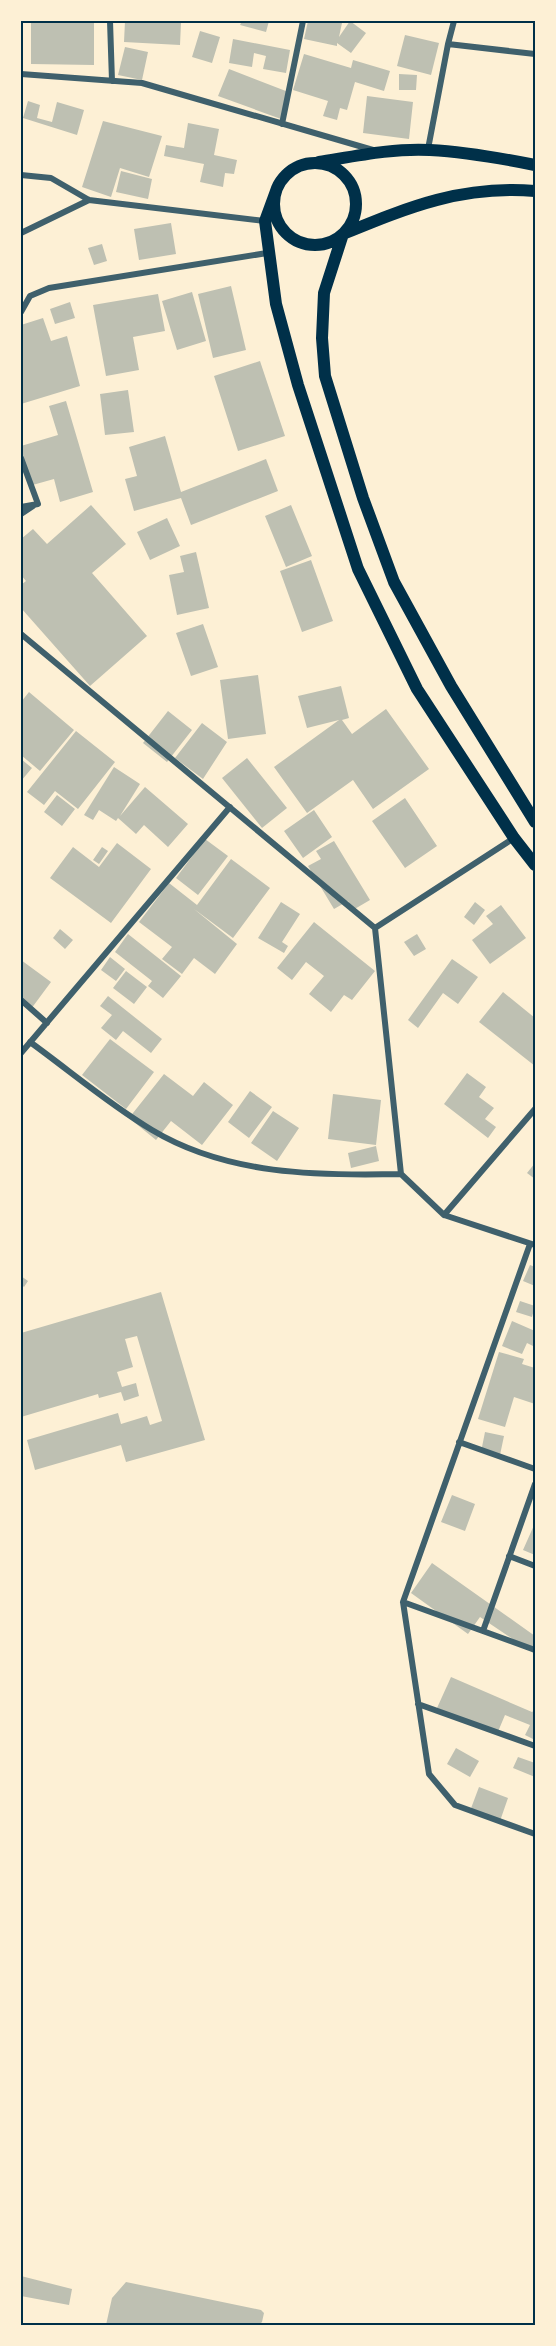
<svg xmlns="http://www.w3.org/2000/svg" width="556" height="2346" font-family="'Open Sans',sans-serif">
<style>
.building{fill:#bec0b2}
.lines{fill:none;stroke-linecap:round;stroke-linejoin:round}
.minor{stroke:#3f606c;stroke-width:6}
.secondary{stroke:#003049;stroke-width:12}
.neatline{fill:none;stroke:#003049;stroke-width:2}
</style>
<rect width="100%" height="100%" fill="#fdf0d5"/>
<!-- building -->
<path class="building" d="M31,21H94V65L31,64Z
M125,21L181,23L180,45L124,42Z
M242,21H269L266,32L240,25Z
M308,21L342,23L339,37L350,21L366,33L351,53L337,43V46L304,39Z
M200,31L220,37L212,63L192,57Z
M405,35L439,43L431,75L397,66Z
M233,39L290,50L286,73L263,69L266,56L254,53L252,67L229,63Z
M125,47L148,52L142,80L118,75Z
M304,54L351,68L353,60L390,71L384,91L355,82L347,110L340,108L337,120L323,116L328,101L293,90Z
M229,69L291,93L281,119L218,96Z
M399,74L417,75L416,90H399Z
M367,96L413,102L409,139L363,133Z
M28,101L40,105L37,118L52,122L57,102L84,110L77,135L23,118Z
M103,121L162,136L149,177L120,168L111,197L82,187Z
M188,123L219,129L214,155L237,160L234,174L225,173L223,187L200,182L204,164L164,156L166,145L184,148Z
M121,171L152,179L148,199L116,192Z
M171,223L176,254L139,260L134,229Z
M102,244L107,261L94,265L88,248Z
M231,286L246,350L213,358L198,294Z
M192,292L206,341L177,350L162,301Z
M158,294L165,331L133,337L139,370L106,376L93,305Z
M70,302L75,318L55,324L50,309Z
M43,318L51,341L67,336L80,386L21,404V325Z
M260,361L285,436L238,451L214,376Z
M128,390L134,432L105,435L100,394Z
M66,401L93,492L60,502L54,479L29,486L21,459V446L58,435L49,406Z
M165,436L181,492L266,459L278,491L191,525L181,498L134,511L125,479L137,476L129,447Z
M91,505L126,544L92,573L147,636L90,686L21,608V585L26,581L21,575V539L33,529L47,544Z
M291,505L312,556L286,567L265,516Z
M167,518L180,546L150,560L137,532Z
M196,552L209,608L177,615L169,575L184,572L180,556Z
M311,560L333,621L302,632L280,571Z
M203,624L218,667L191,676L176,633Z
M258,675L266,734L228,739L220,680Z
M341,686L349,718L342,720L352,734L386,709L429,769L373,809L353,780L307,813L274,767L339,720L307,728L298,696Z
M29,692L74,730L40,771L21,755V702Z
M168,711L192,730L167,762L143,743Z
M202,723L227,742L203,779L175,758Z
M76,731L115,762L78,809L55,791L44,805L27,792Z
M247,758L287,808L262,828L222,778Z
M21,759L32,768L21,781Z
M114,767L140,784L120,816L145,787L188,824L168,847L144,825L136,834L118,818L116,821L99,810L93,820L84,815Z
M57,795L75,809L62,826L44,812Z
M405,798L437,846L405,868L372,821Z
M314,810L332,837L303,858L284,831Z
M205,839L228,856L198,895L176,878Z
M334,841L370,900L353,910L348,901L334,909L308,866L321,859L316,851Z
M117,843L151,869L111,923L50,878L73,847L99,867Z
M102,847L108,851L99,864L93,860Z
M231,859L270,888L233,938L194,909L237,944L215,974L194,958L182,974L162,959L172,947L139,922L169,883L197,905Z
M281,902L300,914L282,942L288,946L284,953L258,938Z
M475,902L485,910L474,925L464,917Z
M501,905L526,938L490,964L472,940L493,924L486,916Z
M314,922L375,971L352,1000L344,995L331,1012L309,994L324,976L306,962L292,980L277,968Z
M60,929L73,940L65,949L53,938Z
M128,934L181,976L163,998L148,986L152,981L115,952Z
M417,934L426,949L414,956L404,942Z
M110,957L125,969L116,981L101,970Z
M452,959L478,977L458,1004L443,993L418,1028L408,1020Z
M21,960L51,982L31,1009L21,1002Z
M126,971L147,987L134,1004L113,988Z
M503,992L535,1018V1066L479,1022Z
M108,996L162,1039L151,1053L123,1031L116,1040L101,1028L112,1015L100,1006Z
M110,1039L154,1072L126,1109L82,1075Z
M467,1073L486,1087L479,1097L494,1108L485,1119L496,1127L488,1138L444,1104Z
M164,1074L193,1096L204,1082L233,1105L202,1145L171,1121L156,1140L129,1118Z
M250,1091L272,1107L249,1138L228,1122Z
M333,1094L381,1100L376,1145L328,1139Z
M273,1111L299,1128L277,1161L251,1143Z
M376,1146L379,1161L351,1168L348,1153Z
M535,1163V1179L527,1173Z
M530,1265L535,1267V1286L523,1281Z
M21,1276L28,1281L24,1287L21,1284Z
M161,1292L205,1440L126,1462L121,1445L35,1470L27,1440L118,1413L121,1424L147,1416L150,1425L162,1421L137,1336L125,1339L133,1367L117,1372L122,1387L136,1383L139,1396L124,1401L121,1392L99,1398L98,1394L21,1417V1333Z
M520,1301L535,1306L532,1317L516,1312Z
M512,1321L535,1331V1347L527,1343L522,1354L502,1346Z
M499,1352L524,1359L522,1364L535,1368V1404L514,1397L505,1427L478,1419Z
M485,1432L504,1436L500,1455L481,1452Z
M452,1495L475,1504L465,1531L441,1522Z
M535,1523V1555L523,1550Z
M432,1563L535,1636V1654L480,1617L468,1634L411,1593Z
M451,1677L532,1712L535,1710V1740L525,1735L530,1725L505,1715L497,1734L437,1708Z
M456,1748L479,1761L470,1777L447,1764Z
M518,1757L535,1763V1777L513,1768Z
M479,1787L508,1798L500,1821L470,1811Z
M21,2276L72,2289L69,2305L21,2296Z
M126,2282L261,2310L264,2313L262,2322L259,2325H106L112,2298Z"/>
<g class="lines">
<!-- minor -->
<path class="minor" d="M110,21L112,81
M448,44L454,21
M21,74L142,83L373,150
M282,124L303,21
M428,149L448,44L535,54
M21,175L51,178L89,200L265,221
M21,233L89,200
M21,312L30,296L49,288L267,253
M21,458L38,504L21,507
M21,514L33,506
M21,634L375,928L514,838
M375,928L401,1174L444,1215L535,1109
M21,1000L47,1023
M30,1042C70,1071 110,1105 152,1130C227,1175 317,1176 401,1174
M21,1053L230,807
M444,1215L535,1245
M530,1244L403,1602L429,1774L455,1805L535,1834
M459,1442L535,1469
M509,1556L535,1566
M403,1602L535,1650
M483,1631L535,1484
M418,1704L535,1746"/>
<!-- secondary -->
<path class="secondary" d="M319,162C356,156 393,148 430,150C465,152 500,158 535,165
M274 204a41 41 0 1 1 82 0a41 41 0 1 1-82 0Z
M276,191L265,221L276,304L298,385L358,569L417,689L514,838L535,865
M535,191C462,185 409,207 343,234L324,293L322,338L325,376L363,498L394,582L451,686L535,822"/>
</g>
<!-- border -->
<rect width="556" height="2346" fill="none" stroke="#fdf0d5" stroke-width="45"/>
<rect x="22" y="22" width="512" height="2302" class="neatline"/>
</svg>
